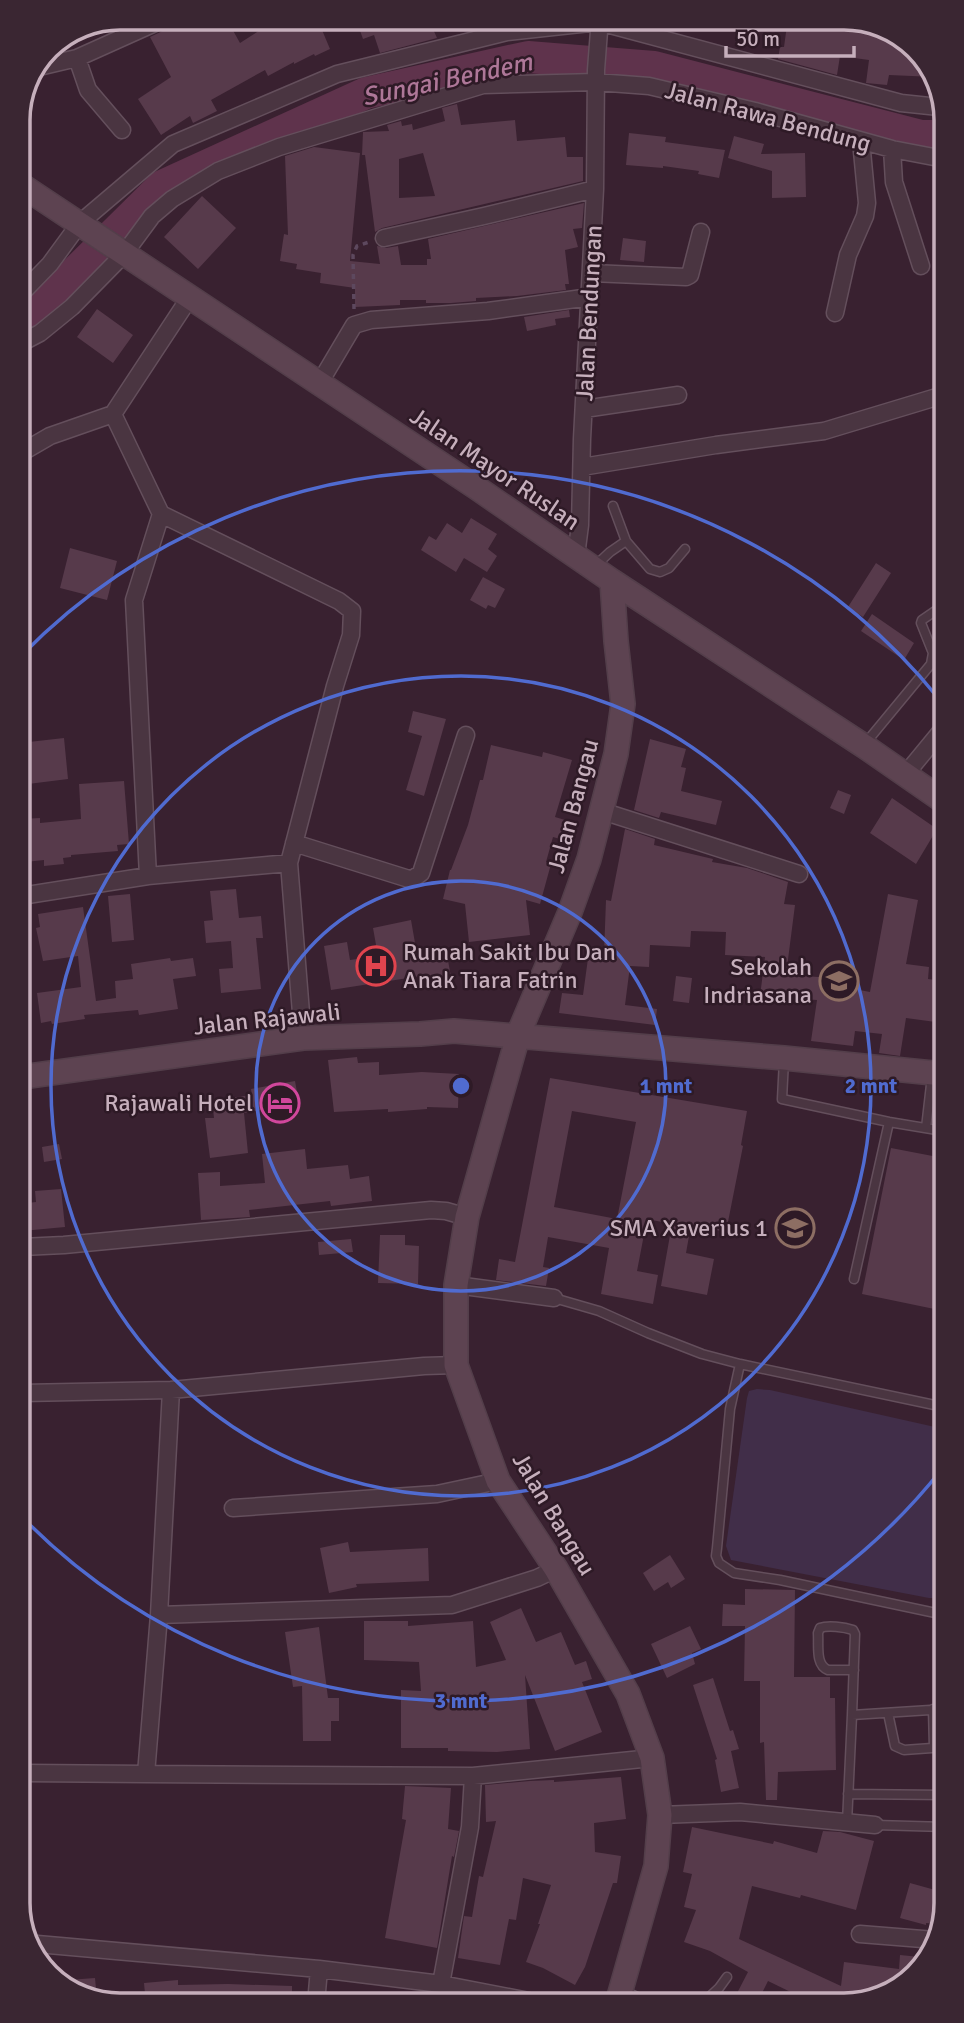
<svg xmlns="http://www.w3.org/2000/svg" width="964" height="2023" font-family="Signika,sans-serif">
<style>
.green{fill:#412e49}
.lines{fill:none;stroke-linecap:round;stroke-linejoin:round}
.river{stroke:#5f334c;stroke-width:32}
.building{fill:#573a4b;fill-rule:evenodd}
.lane-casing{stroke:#644f5c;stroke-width:11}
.street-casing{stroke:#644f5c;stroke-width:19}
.secondary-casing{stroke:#533e4a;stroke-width:26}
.path{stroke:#5d485e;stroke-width:3.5;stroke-dasharray:5 5;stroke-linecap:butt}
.lane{stroke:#4a3541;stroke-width:8}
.street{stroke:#4a3541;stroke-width:16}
.secondary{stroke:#5d4351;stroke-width:23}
.ring{fill:none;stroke:#506bd0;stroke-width:3.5}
.labels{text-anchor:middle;stroke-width:5;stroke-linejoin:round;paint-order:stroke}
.street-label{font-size:24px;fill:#c6afbc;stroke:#2e1a26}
.poi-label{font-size:24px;fill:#c6afbc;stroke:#2e1a26;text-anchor:end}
.water-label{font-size:26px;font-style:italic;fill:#ae7798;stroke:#2e1a26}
.rim{fill:none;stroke:#c6afbc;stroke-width:3.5}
.centre{fill:#506bd0;stroke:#2e1a26;stroke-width:3.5}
.ring-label{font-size:21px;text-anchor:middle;font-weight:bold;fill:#506bd0;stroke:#2e1a26;stroke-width:5;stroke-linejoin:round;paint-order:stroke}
</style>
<rect width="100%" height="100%" fill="#392130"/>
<!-- green -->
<path class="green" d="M757,1389L770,1390L944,1429L945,1598H929L731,1560L726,1546L747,1398L749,1391Z"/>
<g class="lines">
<!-- river -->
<path class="river" d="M19,322L55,292L162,186L366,93L528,57L654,67L921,136H939"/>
</g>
<!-- building -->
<path class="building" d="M176,18H226L240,43L274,21L276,24L282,20L287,27L308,18H317L330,49L315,56L314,54L294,64V62L268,76L265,70L211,100L217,111L193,123L190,116L161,135L138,99L171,77L150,37L171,27Z
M377,18H432L436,28L433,29L437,38L380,53L374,35L363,39L358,25Z
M788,18H851L906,38L935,77L889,75L887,85L866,83L869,60L840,56L837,75L778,59L780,47H784Z
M457,104L461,125L515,120L517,141L565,137L567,157H583V181L382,228L375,232L365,155H362L363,132L389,131L387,125L401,121L402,126L412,124L413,130L445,121L442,108ZM423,153L435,196L399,198V159Z
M629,133L666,137L665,142L725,150L719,178L698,174L699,171L663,166V168L626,165Z
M734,136L764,144L761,154L805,153L806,197L772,198V171L728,158Z
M314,147L360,153L350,261L380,264L377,246L386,248L398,246L401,265H427V259H431L428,239L584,203L582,228L573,229L578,247L565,250L569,284H565L566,290L517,296L476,298V301L451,303H426V300H400V305L355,307V288L320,283L321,273L296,269L297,264L280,261L284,234L288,235L285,156Z
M202,196L236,228L198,269L164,237Z
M623,238L646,241L644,262L620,260Z
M97,309L133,335L113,363L77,337Z
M569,310L570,317L555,319L556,325L527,331L524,317Z
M471,518L497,534L488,549L497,556L487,572L464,558L456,572L421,550L429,536L436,540L447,523L462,533Z
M70,548L117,561L107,600L60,588Z
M876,563L891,573L863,617L848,607Z
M483,577L505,589L495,608L488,605L486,609L470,600Z
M872,614L914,643L904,660L861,631Z
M413,711L446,719L424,796L406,790L422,736L408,732Z
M64,738L68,779L20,785V743Z
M650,739L686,749L681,767L686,768L681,791L722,801L716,825L661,812L659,818L634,810Z
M491,745L542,757L543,752L572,760L555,817L565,820L560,839L553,837L546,862L551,864L540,904L526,900L530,935L469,942L465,904L443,899L450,870H451L468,825L480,780H483Z
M124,781L129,844L117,845L118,851L71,855V857L63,858L64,864L44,866V860L25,862L21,819L40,818V823L81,819L79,784Z
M838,790L851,795L844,814L830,808Z
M892,798L937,829L916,864L870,833Z
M625,829L655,839L654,845L713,859L712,862L747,868L788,882L784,904L795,905L786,975L835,978L833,985L870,992L888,894L918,900L906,964L929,967L928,979L943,981V1023L906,1018L900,1056L879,1053L882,1034L855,1031L853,1046L811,1041L817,1000L760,996L765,957L725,955L726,932L691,931L690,947L650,945L649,967L630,966L625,1005L657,1009L655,1025L559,1013L562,993L583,995L589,951L604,953L606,900L611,901Z
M236,889L239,918L261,916L263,938H256L261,989L221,993L219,969L233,968L231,941L206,943L204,921L213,920L210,891Z
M130,894L134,940L112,942L108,896Z
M83,907L96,1001L116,998L115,981L133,979L131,964L170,958L171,961L193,958L196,976L173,979L178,1009L139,1015L138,1010L84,1015L85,1019L52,1024L51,1021L41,1023L37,993L81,987L78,956L43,961L36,928L40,927L38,914Z
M411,920L418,960L447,955L451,977L422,982L421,976L331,990L324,946L347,942L350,960L378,956L373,928Z
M676,976L692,978L689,1003L673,1001Z
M357,1057L358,1063L379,1062V1075L422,1072L459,1074L458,1108L427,1107V1109L388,1112V1109L334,1112L328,1060Z
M550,1078L747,1111L741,1145L743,1146L726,1232L691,1225L686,1253L714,1259L707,1295L661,1286L672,1224L647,1219L637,1271L658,1275L653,1304L601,1294L609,1248L548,1237L543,1267L549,1268L546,1286L496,1280L499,1259L515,1262ZM572,1111L636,1122L617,1219L554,1207Z
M295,1081L299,1103L244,1113L248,1153L210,1158L205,1118H214L212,1100L252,1095L251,1089Z
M59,1144L62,1159L44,1162L42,1147Z
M891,1148L943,1158L944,1311L862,1294Z
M305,1149L307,1169L348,1165L350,1179L369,1176L372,1201L331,1206L330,1201L249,1210L250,1217L201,1220L198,1173L220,1172V1186L265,1183L262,1154Z
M61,1189L65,1227L22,1231V1216L28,1215L27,1203L36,1202L35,1191Z
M380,1235H405V1245L419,1246L418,1284L378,1283Z
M351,1239L353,1252L319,1255L318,1242Z
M348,1542L350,1552L428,1548L429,1581L356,1584L357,1587L329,1593L320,1548Z
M670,1555L685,1579L671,1588L668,1582L654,1591L643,1573Z
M745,1589L795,1590L794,1677H830V1698H835L836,1770L778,1772L777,1800H766L764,1742L760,1743V1681H744L745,1626H722L723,1604L745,1605Z
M521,1608L536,1642L561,1632L575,1665L586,1661L592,1679L582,1682L602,1732L555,1751L525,1675L530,1749L497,1752L448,1751V1748H401V1690L421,1691L419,1662L364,1660V1621H408V1626L473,1621L476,1667L506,1660L490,1622Z
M690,1626L701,1649L692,1653L695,1664L667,1678L651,1644Z
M319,1627L328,1698H339V1721H331V1741H303L302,1686L293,1687L285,1632Z
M713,1678L730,1731L733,1730L739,1749L731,1751L739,1788L721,1792L715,1760L717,1759L693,1685Z
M621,1777L626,1819L594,1823L595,1852L621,1856L617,1883H613L585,1967L575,1985L543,1968L526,1962L540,1924H538L551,1885L523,1878L516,1920L509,1919L500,1965L458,1958L464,1916L472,1917L479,1876L483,1877L496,1821L486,1822L485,1785L530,1781L554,1780V1782Z
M405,1786L451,1788L448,1829L459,1831L454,1857L452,1856L437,1948L385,1938L406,1820L402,1819Z
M692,1827L773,1844L774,1841L817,1853L823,1831L840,1832L874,1841L856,1910L801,1895L800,1898L752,1886L739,1939L841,1986L844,1962L899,1969L900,1955L930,1958L929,1960L883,1998L805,1999L768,1981L759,1999H734L748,1972L710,1951L684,1942L696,1910L684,1907L692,1874L683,1872Z
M910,1883L946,1893V1903L940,1924L926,1923V1925L900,1918Z
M95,1978L97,1999L58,1985L55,1981Z
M178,1980V1985L228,1984L292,1986V2004L146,2005L144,1983Z"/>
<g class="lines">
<!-- lane casing -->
<g class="lane-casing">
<path id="lane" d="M613,506L626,541L650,569L660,572L669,568L685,549
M595,566L610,552L626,541
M864,745L931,664L933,653L921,623L922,620L941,607
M784,1060L782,1099L889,1122L943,1131
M926,1128L932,1076
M854,1279L889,1122
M554,1298L599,1311L648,1333L702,1354L740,1364L944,1407
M740,1364L730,1409L717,1548L716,1556L719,1563L734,1573L780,1580L945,1615
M933,1709L934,1748
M888,1713L895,1746L904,1750L946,1747
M852,1715L855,1634L853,1630C844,1627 828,1625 820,1628L818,1633C819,1645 815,1665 828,1670H854
M848,1794L946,1795
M847,1823L852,1715L946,1709
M875,1825L946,1827
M624,1991L644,2000
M706,2000L719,1988L727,1977"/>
</g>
<!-- street casing -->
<g class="street-casing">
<path id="street" d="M77,58L88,90L122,130
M39,67L77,58L166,18
M892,149L894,182L921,266
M384,238L484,216L595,189
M591,273L686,277L690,275L701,232
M18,297L50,264L80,223L173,144L337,74L507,32L599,22L901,103L939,107
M835,313L848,255L865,216L867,203L861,141
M19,344L40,333L72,307L124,254L152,216L172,199L218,171L279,147L483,85L596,82L649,86L755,111L892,149L939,158
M319,384L354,325L371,320L488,311L590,297
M584,409L678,395
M19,454L50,436L113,414L190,297
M582,467L716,445L824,431L940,396
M161,514L339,601L352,611L351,635L335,686L289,863L303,1038
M576,556L580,525L582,439L595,189L596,70L600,18
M905,775L942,730
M602,811L799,874
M294,843L409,879L414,878L421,873L466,735
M148,876L289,863
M21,896L148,876L134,600L161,514L113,414
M22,1247L64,1245L431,1210L446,1211L467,1217
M456,1285L554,1298
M171,1390L159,1615L452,1605L537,1578L556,1569
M23,1393L171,1390L424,1366L456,1365
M233,1508L437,1494L498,1481
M159,1615L146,1774L473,1776L652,1758
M24,1773L146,1774
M660,1815L740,1812L875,1825
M860,1934L935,1940
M26,1943L319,1969L441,1984L529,2001
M441,1984L470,1827L473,1776
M316,2003L319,1969"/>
</g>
<!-- secondary casing -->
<g class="secondary-casing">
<path id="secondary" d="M18,183L477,488L612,581L864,746L942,800
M518,1035L570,912L589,859L616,754L623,704L616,641L612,581
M516,1043L467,1217L456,1285V1365L498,1481L556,1569L628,1694L652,1758L660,1815L656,1866L618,2000
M22,1077L303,1038L420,1034L454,1031L784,1058L943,1074"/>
</g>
<!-- path -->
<path class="path" d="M354,309L353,255L357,246L369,242"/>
<!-- lane -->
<use href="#lane" class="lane"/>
<!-- street -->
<use href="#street" class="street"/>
<!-- secondary -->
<use href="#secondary" class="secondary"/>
</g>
<!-- distance rings -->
<g class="ring">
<circle cx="461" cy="1086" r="205"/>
<circle cx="461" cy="1086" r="410"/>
<path d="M942 1469A615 615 0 0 1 26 1521M22 655A615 615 0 0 1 939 699"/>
</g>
<!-- icons -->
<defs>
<g id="hospital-ring" transform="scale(2.0125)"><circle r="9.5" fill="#2e1a26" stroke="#e0444e" stroke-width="1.5"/><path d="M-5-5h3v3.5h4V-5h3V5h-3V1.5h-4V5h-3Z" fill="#e0444e"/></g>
<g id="school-ring" transform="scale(2.0125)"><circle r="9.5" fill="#2e1a26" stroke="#8d6e63" stroke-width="1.5"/><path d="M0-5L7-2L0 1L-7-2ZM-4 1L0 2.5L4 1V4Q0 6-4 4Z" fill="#8d6e63"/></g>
<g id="hotel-ring" transform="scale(2.0125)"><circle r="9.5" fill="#2e1a26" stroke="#d1479c" stroke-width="1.5"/><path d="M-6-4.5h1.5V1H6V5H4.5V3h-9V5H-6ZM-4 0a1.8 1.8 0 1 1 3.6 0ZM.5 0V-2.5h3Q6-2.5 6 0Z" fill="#d1479c"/></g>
</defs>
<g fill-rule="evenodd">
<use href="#hospital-ring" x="376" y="966"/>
<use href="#school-ring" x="839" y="981"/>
<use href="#hotel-ring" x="280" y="1103"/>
<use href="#school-ring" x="795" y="1228"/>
</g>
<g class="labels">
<!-- street labels -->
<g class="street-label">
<text transform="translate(768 117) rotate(15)" y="8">Jalan Rawa Bendung</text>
<text transform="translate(589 313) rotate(-87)" y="8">Jalan Bendungan</text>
<text transform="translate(495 469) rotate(34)" y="8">Jalan Mayor Ruslan</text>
<text transform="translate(573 806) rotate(-75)" y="8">Jalan Bangau</text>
<text transform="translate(267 1019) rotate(-6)" y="8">Jalan Rajawali</text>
<text transform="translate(554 1514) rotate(59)" y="8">Jalan Bangau</text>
</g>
<!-- poi labels -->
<g class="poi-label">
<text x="403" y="960" text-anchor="start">Rumah Sakit Ibu Dan<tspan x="403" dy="28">Anak Tiara Fatrin</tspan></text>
<text x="812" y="975">Sekolah<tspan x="812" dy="28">Indriasana</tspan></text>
<text x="253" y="1111">Rajawali Hotel</text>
<text x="768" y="1236">SMA Xaverius 1</text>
</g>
<!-- water labels -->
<g class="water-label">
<text transform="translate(447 79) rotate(-12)" y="9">Sungai Bendem</text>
</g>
</g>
<!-- crop -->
<path d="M0 0H964V2023H0ZM120 30H844A90 90 0 0 1 934 120V1903A90 90 0 0 1 844 1993H120A90 90 0 0 1 30 1903V120A90 90 0 0 1 120 30Z" fill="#3a2632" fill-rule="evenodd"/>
<path class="rim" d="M120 30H844A90 90 0 0 1 934 120V1903A90 90 0 0 1 844 1993H120A90 90 0 0 1 30 1903V120A90 90 0 0 1 120 30Z"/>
<circle cx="461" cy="1086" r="10" class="centre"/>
<g class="ring-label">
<text x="666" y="1093">1 mnt</text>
<text x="871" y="1093">2 mnt</text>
<text x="461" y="1708">3 mnt</text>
</g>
<!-- scale -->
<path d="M726 46v10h128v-10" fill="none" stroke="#c6afbc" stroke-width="3.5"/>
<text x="736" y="46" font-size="21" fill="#c6afbc" stroke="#2e1a26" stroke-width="5" paint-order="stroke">50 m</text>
</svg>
